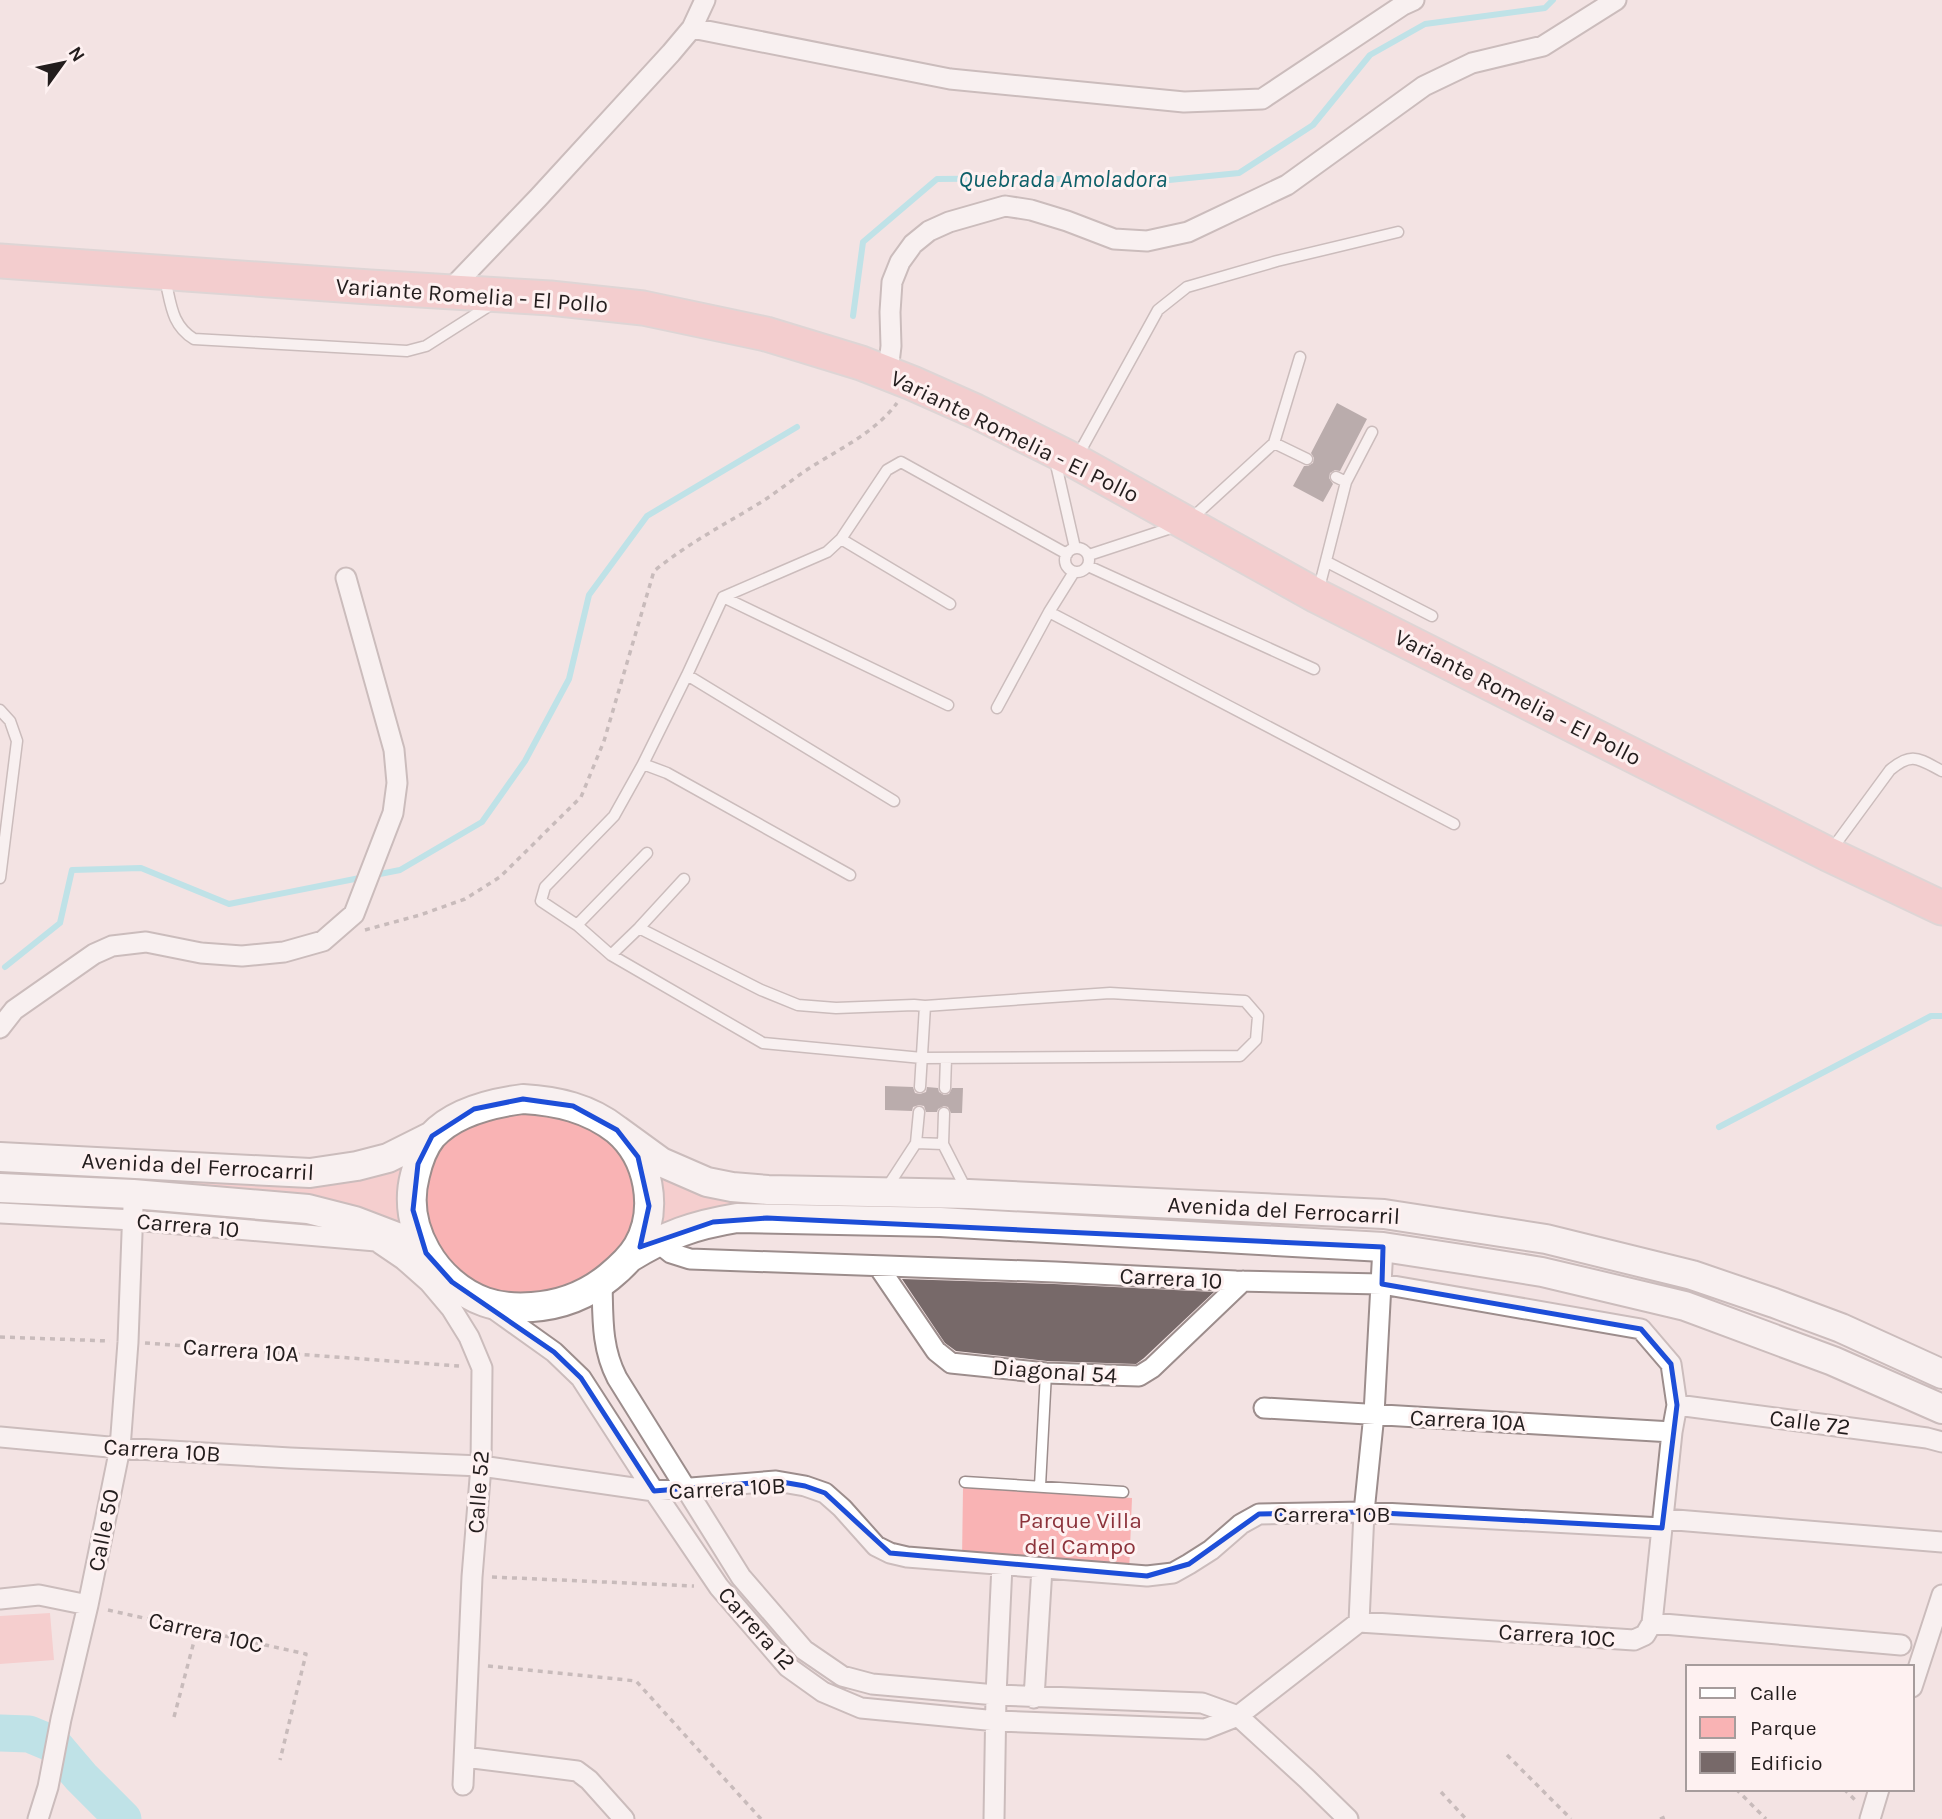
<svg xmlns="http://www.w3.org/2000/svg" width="1942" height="1819" font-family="Karla,sans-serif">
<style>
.green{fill:#f9b3b4}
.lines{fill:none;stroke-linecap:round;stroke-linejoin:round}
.stream{stroke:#80dfeb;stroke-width:6}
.river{stroke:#80dfeb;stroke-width:37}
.building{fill:#776969}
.service-casing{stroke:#9c8d8c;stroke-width:13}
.minor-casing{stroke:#9c8d8c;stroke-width:23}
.secondary-casing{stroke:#9c8d8c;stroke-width:32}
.trunk-casing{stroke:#c6c4c4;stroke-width:37}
.path{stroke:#968a8a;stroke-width:3.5;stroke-dasharray:5 5;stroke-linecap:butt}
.service{stroke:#fff;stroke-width:10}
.minor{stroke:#fff;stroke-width:19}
.secondary{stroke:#fff;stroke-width:28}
.trunk{stroke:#f4b2b4;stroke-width:33}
.marked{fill:none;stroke:#1d4ed8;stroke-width:5;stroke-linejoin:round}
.labels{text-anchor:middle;stroke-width:6;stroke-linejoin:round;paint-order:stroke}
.street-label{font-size:23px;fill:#231d1d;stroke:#fef1f1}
.park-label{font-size:23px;fill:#8c333b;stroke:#fef1f1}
.water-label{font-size:24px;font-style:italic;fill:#0e6069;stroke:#fef1f1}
</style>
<rect width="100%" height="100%" fill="#f3e3e3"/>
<!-- green -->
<path class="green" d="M548,1100L661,1162L768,1190L767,1218H737L616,1271L515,1307L394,1236L133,1194L129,1163L310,1173Z
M963,1488L1132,1498L1129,1574L962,1561Z
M50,1613L54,1660L0,1664V1616Z"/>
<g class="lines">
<!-- stream -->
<path class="stream" d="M853,316L863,242L937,179L1037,178L1139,183L1239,173L1313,125L1370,55L1425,24L1545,8L1553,0
M5,967L60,923L72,870L141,868L229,904L400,870L482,822L525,761L569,679L589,595L647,516L797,427
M1719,1127L1931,1016H1942"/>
<!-- river -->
<path class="river" d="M0,1733L29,1734L53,1744L81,1777L123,1819"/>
</g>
<!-- building -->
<path class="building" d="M1337,403L1367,419L1340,471L1335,470L1330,473L1329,478L1333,484L1323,502L1293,486L1304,466H1308L1313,463L1314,458L1311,453Z
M885,1086L913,1087L915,1093L920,1094L926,1092L927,1087L938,1088L939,1092L944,1095L949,1094L952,1088H963L962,1113H951L948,1107L944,1106L938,1109L937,1112H926L924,1106L919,1105L913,1107L912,1111L885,1110Z
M902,1279L1054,1284L1214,1292L1144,1358L1136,1364L1047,1361L956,1351L945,1343Z"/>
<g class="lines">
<!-- service casing -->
<g class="service-casing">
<path id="service" d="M165,279C171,303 171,325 194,339L407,351L426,346L492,304
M1274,443L1300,357
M1077,457L1158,310L1187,287L1277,261L1398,232
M1055,460L1075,548
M1346,482L1372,432
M1191,519L1274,443L1307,459
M841,539L950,604
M1065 560a12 12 0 1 1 24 0a12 12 0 1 1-24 0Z
M1089,555L1174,527
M1327,562L1432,616
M1088,566L1314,669
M1074,572L1049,612L1454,824
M1318,592L1346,482L1336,477
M723,597L827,552L841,539L887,470L901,462L1067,554
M687,675L723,597L948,705
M997,708L1049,612
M0,710L10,721L17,741L0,878
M643,764L687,675L894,801
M1832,849L1890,770C1912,751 1919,759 1942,771
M850,875L667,773L643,764L614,816L545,887L541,901L577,925L611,955L763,1043L922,1058L1240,1056L1256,1040L1258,1016L1245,1001L1110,993L925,1006
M577,925L647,853
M639,928L761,990L798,1005L836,1008L914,1005L925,1006L920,1087
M611,955L639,928L684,879
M945,1088L946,1058
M944,1113L943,1144L967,1191
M916,1143L943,1144
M886,1189L916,1143L919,1112
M965,1482L1123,1492
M1040,1486L1046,1373"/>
</g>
<!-- minor casing -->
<g class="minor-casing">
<path id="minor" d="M692,28L950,79L1184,102L1262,99L1403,5L1414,0
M448,292L538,198L671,53L692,28L705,0
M888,372L891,346L890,312L892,282L900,262L913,244L929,231L949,222L1005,206L1031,210L1067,221L1114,239L1147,241L1188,232L1287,185L1424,86L1472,63L1543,46L1616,0
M0,1028L14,1010L94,954L112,946L146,942L201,953L242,956L284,952L323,941L354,914L393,813L397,783L394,750L346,578
M0,1213L133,1220L376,1241L404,1260L429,1282L451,1308L469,1337L482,1368L481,1466L472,1577L463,1785
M878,1266L936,1351L951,1363L1046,1373L1139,1376L1152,1368L1243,1281
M602,1282C603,1316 601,1347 617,1378L741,1577L804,1650L842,1676L872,1684L996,1695L1202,1703L1238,1716L1307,1779L1348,1819
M491,1307L554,1352L581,1378L654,1491L719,1587L788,1667L823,1692L861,1708L997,1721L1205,1729L1238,1716L1359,1622L1634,1640L1645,1635L1652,1623L1672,1432L1677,1405L1671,1364L1641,1329L1382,1284L1236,1281L1055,1272L690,1259L671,1253L656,1241
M1677,1405L1927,1438L1942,1442
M1264,1408L1672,1432
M0,1437L120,1448L290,1458L481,1466L654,1491L776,1481L805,1486L825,1493L842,1508L876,1546L890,1553L907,1557L1147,1576L1173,1573L1189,1564L1211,1550L1241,1524L1259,1514L1364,1512L1662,1528
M1664,1519L1942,1542
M0,1599L39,1595L88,1605
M1359,1622L1364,1512L1374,1414L1383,1247
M1652,1623L1901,1645
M1912,1687L1942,1595
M1034,1698L1042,1568
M465,1757L577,1771L589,1780L624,1819
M38,1819L48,1787L61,1719L88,1605L120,1448L128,1342L133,1207
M994,1819L996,1695L1002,1565
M1870,1819L1879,1789"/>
</g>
<!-- secondary casing -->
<g class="secondary-casing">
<path id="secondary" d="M523,1099C557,1101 589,1108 617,1130C649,1157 659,1209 638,1246C631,1258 620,1268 609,1277C587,1295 561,1305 532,1307C517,1308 499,1307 485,1302C435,1284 401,1227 415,1175C418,1162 423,1147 432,1136C454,1112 492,1103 523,1099Z
M617,1130L661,1162L707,1182L732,1187L768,1190L969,1194L1384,1214L1546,1239L1692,1275L1774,1303L1841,1328L1942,1374
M0,1157L310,1173L357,1166L388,1158L432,1136
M0,1188L133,1194L308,1209L355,1221L410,1242L426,1253
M629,1258C666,1235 694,1225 737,1218L940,1222L1383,1247L1468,1260L1542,1272L1685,1306L1833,1361L1942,1409"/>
</g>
<!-- trunk casing -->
<g class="trunk-casing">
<path id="trunk" d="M0,261L370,287L550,298L643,308L766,334L861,363L912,383L975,411L1075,461L1317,596L1828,854L1942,908"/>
</g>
<!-- path -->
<path class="path" d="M365,930L420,915L465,899L500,877L581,797L604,741L654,571C687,544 722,526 758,504C778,492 796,476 816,464C845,446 876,431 897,403
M0,1337L110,1341
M145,1343L459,1366
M492,1577L694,1586
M108,1610L306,1654L280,1760
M488,1666L636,1681L761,1819
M174,1717L197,1630
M1507,1755L1571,1819
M1736,1789L1766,1819
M1844,1789L1855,1800
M1441,1792L1466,1819
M1660,1819L1665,1817L1668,1819"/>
<!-- service -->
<use href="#service" class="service"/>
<!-- minor -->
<use href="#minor" class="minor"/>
<!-- secondary -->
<use href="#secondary" class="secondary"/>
<!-- trunk -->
<use href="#trunk" class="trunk"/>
</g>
<!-- marked area -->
<path d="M0 0H1942V1819H0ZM523,1099L573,1106L617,1130L638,1157L649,1206L640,1247L713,1222L767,1218L1383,1247L1382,1284L1641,1329L1671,1364L1677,1405L1662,1528L1364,1512L1259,1514L1189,1564L1147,1576L890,1553L825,1493L805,1486L776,1481L654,1491L581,1378L554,1352L452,1282L426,1253L413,1210L418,1164L432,1136L474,1109Z" fill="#f3e3e3" fill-opacity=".55" fill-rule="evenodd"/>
<path class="marked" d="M523,1099L573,1106L617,1130L638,1157L649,1206L640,1247L713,1222L767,1218L1383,1247L1382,1284L1641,1329L1671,1364L1677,1405L1662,1528L1364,1512L1259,1514L1189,1564L1147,1576L890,1553L825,1493L805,1486L776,1481L654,1491L581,1378L554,1352L452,1282L426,1253L413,1210L418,1164L432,1136L474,1109Z"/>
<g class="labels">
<!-- street labels -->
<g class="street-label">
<text transform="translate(472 295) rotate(4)" y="8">Variante Romelia - El Pollo</text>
<text transform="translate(1015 436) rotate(26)" y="8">Variante Romelia - El Pollo</text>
<text transform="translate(1518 697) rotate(27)" y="8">Variante Romelia - El Pollo</text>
<text transform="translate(198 1166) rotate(3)" y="8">Avenida del Ferrocarril</text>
<text transform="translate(1284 1210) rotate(3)" y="8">Avenida del Ferrocarril</text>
<text transform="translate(188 1225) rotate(5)" y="8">Carrera 10</text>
<text transform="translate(1171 1278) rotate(3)" y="8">Carrera 10</text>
<text transform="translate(241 1350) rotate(4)" y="8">Carrera 10A</text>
<text transform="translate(1055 1371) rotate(4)" y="8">Diagonal 54</text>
<text transform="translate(1468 1420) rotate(3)" y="8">Carrera 10A</text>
<text transform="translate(1810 1422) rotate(7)" y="8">Calle 72</text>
<text transform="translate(162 1450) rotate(4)" y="8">Carrera 10B</text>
<text transform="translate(727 1488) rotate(-3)" y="8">Carrera 10B</text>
<text transform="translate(478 1492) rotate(-86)" y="8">Calle 52</text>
<text x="1332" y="1522">Carrera 10B</text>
<text transform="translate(103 1530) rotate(-79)" y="8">Calle 50</text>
<text transform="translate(757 1628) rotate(48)" y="8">Carrera 12</text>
<text transform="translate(206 1632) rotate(13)" y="8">Carrera 10C</text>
<text transform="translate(1557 1635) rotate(4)" y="8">Carrera 10C</text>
</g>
<!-- park labels -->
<g class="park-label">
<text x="1080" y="1528">Parque Villa<tspan x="1080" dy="26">del Campo</tspan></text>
</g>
<!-- water labels -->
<g class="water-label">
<text x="1063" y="187">Quebrada Amoladora</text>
</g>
</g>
<!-- legend -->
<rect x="1686" y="1665" width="228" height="126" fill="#fef1f1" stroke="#a69c9c" stroke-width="2"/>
<rect x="1700" y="1688" width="35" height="10" fill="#ffffff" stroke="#a69c9c" stroke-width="2"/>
<text x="1750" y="1700" font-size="21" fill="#231d1d">Calle</text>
<rect x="1700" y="1717" width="35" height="21" fill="#f9b3b4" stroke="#a69c9c" stroke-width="2"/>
<text x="1750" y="1735" font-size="21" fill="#231d1d">Parque</text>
<rect x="1700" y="1752" width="35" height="21" fill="#776969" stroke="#a69c9c" stroke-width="2"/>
<text x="1750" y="1770" font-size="21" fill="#231d1d">Edificio</text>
<!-- north arrow -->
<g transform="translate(63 63) rotate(57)" stroke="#fef1f1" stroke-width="5" paint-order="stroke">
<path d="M0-5L12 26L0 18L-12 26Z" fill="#231d1d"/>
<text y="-10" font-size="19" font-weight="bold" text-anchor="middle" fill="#231d1d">N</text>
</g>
</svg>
